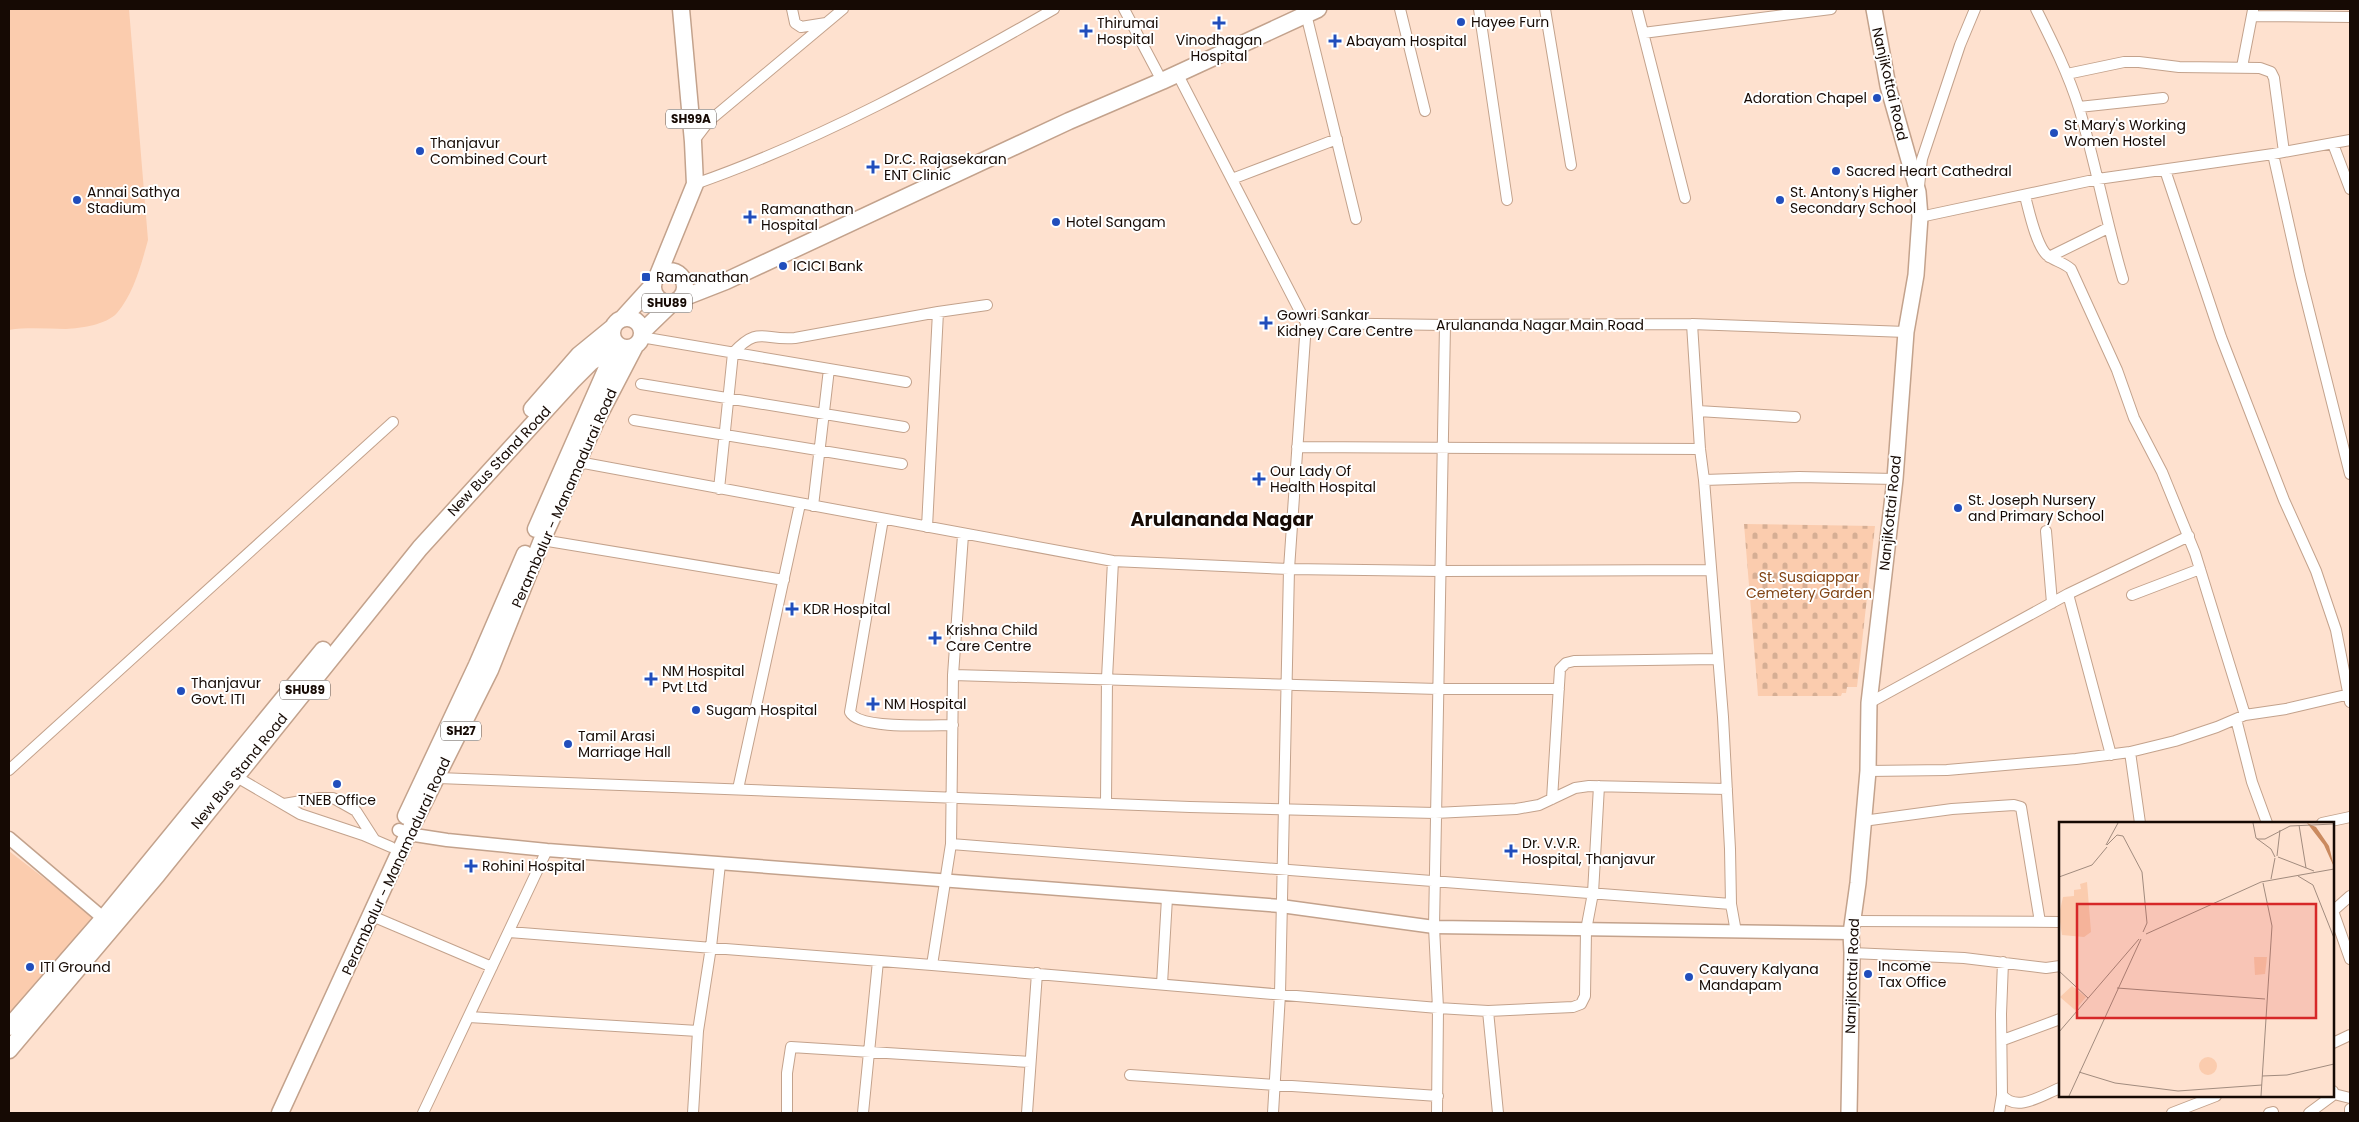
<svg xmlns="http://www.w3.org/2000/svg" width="2359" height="1122" font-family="Poppins,sans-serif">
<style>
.grass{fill:#fbccae}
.cemetery{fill:url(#cemetery-stones)}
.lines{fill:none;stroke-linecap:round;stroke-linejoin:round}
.minor-casing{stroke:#c3a28c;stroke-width:12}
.tertiary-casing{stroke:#c3a28c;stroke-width:15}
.secondary-casing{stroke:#c3a28c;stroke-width:18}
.primary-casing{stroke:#c3a28c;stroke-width:19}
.minor{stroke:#fff;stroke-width:10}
.tertiary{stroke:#fff;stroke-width:12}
.secondary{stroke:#fff;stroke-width:15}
.primary{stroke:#fff;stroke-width:16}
.poi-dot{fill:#214ebc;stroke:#fff;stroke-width:2}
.labels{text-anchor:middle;stroke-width:4;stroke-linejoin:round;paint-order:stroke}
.shield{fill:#fff;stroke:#5c544f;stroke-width:1}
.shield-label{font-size:12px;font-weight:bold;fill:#160a04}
.poi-label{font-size:14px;fill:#160a04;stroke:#fff;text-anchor:start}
.street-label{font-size:14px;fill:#160a04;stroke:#fff}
.park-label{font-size:14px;fill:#804313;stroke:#fff}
.district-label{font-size:19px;font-weight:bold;fill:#160a04;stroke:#fff}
.inset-road{fill:none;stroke:#a18b7e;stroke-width:1}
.view{fill:#d62828;fill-opacity:0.15;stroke:#d62828;stroke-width:2.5}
.inset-edge{fill:none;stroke:#160a04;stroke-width:2.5}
</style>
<defs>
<pattern id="cemetery-stones" width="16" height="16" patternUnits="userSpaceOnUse" patternTransform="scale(1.25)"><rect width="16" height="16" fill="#fbccae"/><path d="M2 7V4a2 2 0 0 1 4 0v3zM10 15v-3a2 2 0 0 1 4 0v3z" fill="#d6ae94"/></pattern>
</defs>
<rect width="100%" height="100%" fill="#fee1cf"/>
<!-- grass -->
<path class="grass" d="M9,9H129L148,240C141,265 134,293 117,313C106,325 81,328 66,329C47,329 28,327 9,330Z
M9,851L94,917L9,1017Z"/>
<!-- cemetery -->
<path class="cemetery" d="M1744,524L1875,526L1857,687H1847L1846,693H1842L1841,696H1758Z"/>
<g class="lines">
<!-- minor casing -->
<g class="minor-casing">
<path id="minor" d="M792,9L795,23L801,27L826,23
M1124,9L1162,81
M1400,9L1425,111
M1479,9L1507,200
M1545,9L1571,165
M1637,9L1685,198
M2036,9C2052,41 2068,73 2079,108C2096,164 2106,222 2123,279
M1306,14L1356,219
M2253,16L2350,17
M1643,33L1831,9
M2242,67L2253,10
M1177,73L1306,323L1445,325L1692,324L1906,332
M2067,74L2124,62H2139L2179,67L2260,68L2271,72L2274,78L2284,152
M2079,107L2163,98
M693,142L709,121L843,9
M2333,144L2350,189
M2273,154L2300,275L2350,474
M2165,170L2221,337L2284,500L2316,571L2336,630L2350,702
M1232,179L1337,139
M695,184C821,140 939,75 1054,9
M1919,186L1922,159L1960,45L1975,9
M2025,196C2029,211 2036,245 2047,255C2054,261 2063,262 2071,269L2117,370L2134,418L2162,472L2195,553L2245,715
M1920,217L2098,179L2273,154L2350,140
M2049,257L2108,228
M1692,324L1700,449L1704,480L1723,717L1730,849L1731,904L1736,932
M641,337L906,382
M641,384L904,427
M1698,411L1795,417
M634,420L902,464
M1297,447L1700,449
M573,461L1113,561L1289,569L1440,571L1710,570
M1704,480L1799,477L1895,479
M719,489L733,353C759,325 763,341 795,338L938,312L987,305
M813,506L829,369
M883,519L850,712C859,730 933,725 953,725
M927,527L938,312
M2046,531L2052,603
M542,540L784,580
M2068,594L2111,755
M2132,595L2200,569
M953,675L1438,689H1559
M1869,703L2068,594L2189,536
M2236,719L2252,782L2267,823
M2130,752L2140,823
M9,770L393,422
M1868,771L1947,770L2076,759L2130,752L2175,741L2217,727L2245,715L2286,709L2350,694
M235,776L300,814L363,835L391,847
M438,778L1190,807L1435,813L1516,809L1539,805L1575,788L1589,786L1727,789
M738,789L800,504
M1552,799L1560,669L1566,663L1574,661L1717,659
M1106,803L1107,678L1113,561
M284,804L319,798H333L356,811L374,839
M1863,821L1952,809L2014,805L2021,807L2040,922
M2322,823L2350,817
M951,844L1731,904
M2333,911L2350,959
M2333,911L2350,896
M372,916L492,967
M1853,921L2060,922
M509,932L932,965L1438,1008L1488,1011L1573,1007L1581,1004L1585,996L1586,930L1593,893L1599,786
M1852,953L1964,958L2046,968L2060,966
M932,965L951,844L953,675L963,535
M1162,984L1167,898
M1488,1011L1498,1113
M469,1017L698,1031
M2003,1040L2060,1019
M2333,1043L2350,1035
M1130,1075L1438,1096
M2333,1091L2334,1094L2350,1098
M2002,1095C2017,1113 2042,1095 2060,1088
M423,1113L547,850
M693,1113L698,1031L711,947L720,864
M787,1113V1073L791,1047L1030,1062
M863,1113L878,961
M1027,1113L1037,973
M1273,1113L1280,994L1289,569L1306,323
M1437,1113L1438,1008L1434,927L1445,325
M1999,1113L2002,1095L2001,1014L2003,962
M2172,1113L2216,1096
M2269,1113L2273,1112
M2309,1113L2332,1096
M2350,1113V1109"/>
</g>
<!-- tertiary casing -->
<g class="tertiary-casing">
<path id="tertiary" d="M399,830L408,834L447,840L547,850L1281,906L1434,927L1851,933
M9,838L109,923"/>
</g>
<!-- secondary casing -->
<g class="secondary-casing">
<path id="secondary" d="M1849,1113L1852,953L1851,933L1858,883L1868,771L1869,703L1895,479L1906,332L1916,275L1920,217L1918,192L1888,86L1874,9"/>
</g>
<!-- primary casing -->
<g class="primary-casing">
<path id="primary" d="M653 287a16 16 0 1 1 32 0a16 16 0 1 1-32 0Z
M658,275L695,184L693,142L681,9
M680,299L726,281L1069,121L1162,81L1318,9
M612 333a15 15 0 1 1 30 0a15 15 0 1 1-30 0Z
M623,318L653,285
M642,332L672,303
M532,409L579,355L612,328
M536,529L617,345
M406,816L477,665L525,554
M9,1027L103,919L323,650
M9,1050L157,875L420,548L572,381L591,362L617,345
M280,1113L408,834L490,670L542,540L597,419L635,346"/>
</g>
<!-- minor -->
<use href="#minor" class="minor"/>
<!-- tertiary -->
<use href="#tertiary" class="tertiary"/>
<!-- secondary -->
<use href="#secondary" class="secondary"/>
<!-- primary -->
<use href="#primary" class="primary"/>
</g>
<!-- markers -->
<g class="poi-dot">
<circle cx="1461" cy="22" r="5"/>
<path d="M1216.5 15.5h5v5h5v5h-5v5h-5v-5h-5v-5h5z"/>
<path d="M1083.5 23.5h5v5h5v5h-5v5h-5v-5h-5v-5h5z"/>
<path d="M1332.5 33.5h5v5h5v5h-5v5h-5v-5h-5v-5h5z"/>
<circle cx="1877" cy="98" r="5"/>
<circle cx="2054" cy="133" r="5"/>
<circle cx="420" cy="151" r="5"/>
<path d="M870.5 159.5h5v5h5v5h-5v5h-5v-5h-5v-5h5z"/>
<circle cx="1836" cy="171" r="5"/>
<circle cx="77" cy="200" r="5"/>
<circle cx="1780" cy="200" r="5"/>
<path d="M747.5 209.5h5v5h5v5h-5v5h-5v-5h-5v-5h5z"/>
<circle cx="1056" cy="222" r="5"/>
<circle cx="783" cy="266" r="5"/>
<rect x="641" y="272" width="10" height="10" rx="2.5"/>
<path d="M1263.5 315.5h5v5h5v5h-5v5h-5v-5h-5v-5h5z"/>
<path d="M1256.5 471.5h5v5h5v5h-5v5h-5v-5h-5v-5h5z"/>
<circle cx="1958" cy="508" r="5"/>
<path d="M789.5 601.5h5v5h5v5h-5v5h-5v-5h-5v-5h5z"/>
<path d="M932.5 630.5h5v5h5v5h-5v5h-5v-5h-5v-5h5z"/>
<path d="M648.5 671.5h5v5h5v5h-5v5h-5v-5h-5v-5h5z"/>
<circle cx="181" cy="691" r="5"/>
<path d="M870.5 696.5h5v5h5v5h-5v5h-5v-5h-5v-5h5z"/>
<circle cx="696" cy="710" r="5"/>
<circle cx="568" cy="744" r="5"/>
<circle cx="337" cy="784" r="5"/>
<path d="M1508.5 843.5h5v5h5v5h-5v5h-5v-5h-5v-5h5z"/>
<path d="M468.5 858.5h5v5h5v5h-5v5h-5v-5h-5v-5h5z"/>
<circle cx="30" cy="967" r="5"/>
<circle cx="1868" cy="974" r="5"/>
<circle cx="1689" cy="977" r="5"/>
</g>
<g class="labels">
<!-- shield labels -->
<g class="shield">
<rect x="666" y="109.5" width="50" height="19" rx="4"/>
<rect x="642" y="293.5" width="50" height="19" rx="4"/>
<rect x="280" y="680.5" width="50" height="19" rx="4"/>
<rect x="441" y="721.5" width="40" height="19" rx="4"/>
</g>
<g class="shield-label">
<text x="691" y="123">SH99A</text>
<text x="667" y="307">SHU89</text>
<text x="305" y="694">SHU89</text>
<text x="461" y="735">SH27</text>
</g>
<!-- poi labels -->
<g class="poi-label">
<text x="1471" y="27">Hayee Furn</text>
<text x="1097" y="28">Thirumai<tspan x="1097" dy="16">Hospital</tspan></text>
<text x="1219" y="45" text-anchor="middle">Vinodhagan<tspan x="1219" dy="16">Hospital</tspan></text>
<text x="1346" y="46">Abayam Hospital</text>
<text x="1867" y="103" text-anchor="end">Adoration Chapel</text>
<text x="2064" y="130">St Mary's Working<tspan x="2064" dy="16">Women Hostel</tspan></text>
<text x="430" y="148">Thanjavur<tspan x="430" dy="16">Combined Court</tspan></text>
<text x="884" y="164">Dr.C. Rajasekaran<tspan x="884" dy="16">ENT Clinic</tspan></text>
<text x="1846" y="176">Sacred Heart Cathedral</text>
<text x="87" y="197">Annai Sathya<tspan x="87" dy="16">Stadium</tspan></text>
<text x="1790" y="197">St. Antony's Higher<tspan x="1790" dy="16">Secondary School</tspan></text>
<text x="761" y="214">Ramanathan<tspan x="761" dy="16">Hospital</tspan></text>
<text x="1066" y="227">Hotel Sangam</text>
<text x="793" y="271">ICICI Bank</text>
<text x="656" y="282">Ramanathan</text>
<text x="1277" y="320">Gowri Sankar<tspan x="1277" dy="16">Kidney Care Centre</tspan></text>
<text x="1270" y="476">Our Lady Of<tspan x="1270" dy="16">Health Hospital</tspan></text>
<text x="1968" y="505">St. Joseph Nursery<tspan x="1968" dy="16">and Primary School</tspan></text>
<text x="803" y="614">KDR Hospital</text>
<text x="946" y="635">Krishna Child<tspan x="946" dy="16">Care Centre</tspan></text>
<text x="662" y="676">NM Hospital<tspan x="662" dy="16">Pvt Ltd</tspan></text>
<text x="191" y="688">Thanjavur<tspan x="191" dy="16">Govt. ITI</tspan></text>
<text x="884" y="709">NM Hospital</text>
<text x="706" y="715">Sugam Hospital</text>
<text x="578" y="741">Tamil Arasi<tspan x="578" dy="16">Marriage Hall</tspan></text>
<text x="337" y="805" text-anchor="middle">TNEB Office</text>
<text x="1522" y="848">Dr. V.V.R.<tspan x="1522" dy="16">Hospital, Thanjavur</tspan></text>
<text x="482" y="871">Rohini Hospital</text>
<text x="1878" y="971">Income<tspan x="1878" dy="16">Tax Office</tspan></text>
<text x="40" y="972">ITI Ground</text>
<text x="1699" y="974">Cauvery Kalyana<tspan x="1699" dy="16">Mandapam</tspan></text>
</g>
<!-- street labels -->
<g class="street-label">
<text transform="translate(1890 84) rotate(77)" y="5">NanjiKottai Road</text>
<text x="1540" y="330">Arulananda Nagar Main Road</text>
<text transform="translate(499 461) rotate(-47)" y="5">New Bus Stand Road</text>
<text transform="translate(564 498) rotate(-66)" y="5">Perambalur - Manamadurai Road</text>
<text transform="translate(1890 513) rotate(-84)" y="5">NanjiKottai Road</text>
<text transform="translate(239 771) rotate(-51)" y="5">New Bus Stand Road</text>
<text transform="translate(396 866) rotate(-65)" y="5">Perambalur - Manamadurai Road</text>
<text transform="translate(1852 976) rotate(-88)" y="5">NanjiKottai Road</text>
</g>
<!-- park labels -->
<g class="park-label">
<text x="1809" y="582">St. Susaiappar<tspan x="1809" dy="16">Cemetery Garden</tspan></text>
</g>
<!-- district labels -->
<g class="district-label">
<text x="1222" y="526">Arulananda Nagar</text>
</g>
</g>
<!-- overview -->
<g transform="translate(2059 822)">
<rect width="275" height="275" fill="#fee1cf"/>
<path d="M28,60L32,110L25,115L3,113L0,93L4,75L15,74V68L22,67L21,62ZM13,164L27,175L16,188L1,175ZM140 244a9 9 0 1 1 18 0a9 9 0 1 1-18 0Z" fill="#fbccae"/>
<path d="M195,135H208L206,152L196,153Z" fill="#fbccae"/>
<path d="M248,1L257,5L270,24L275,45L265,23Z" fill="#ca8a5f"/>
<path class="inset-road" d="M194,1L197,16L212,27L216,35M240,3L247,46M198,17H206L231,4L275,2M47,23L59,1M48,23L58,13L64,14L83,50L88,101L84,110M218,34L221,8M219,35L255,49M239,54L254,63L275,116M0,55L33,43L48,25M212,57L216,36M87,112L202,60L275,47M0,149L29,176M58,166L206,177M0,210L80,117M20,250L56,261L119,269L203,263M203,254L228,253L275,242M10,274L82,117M202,274L213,104L204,61"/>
<path class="view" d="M18,82H257V196H18Z"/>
<rect width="275" height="275" class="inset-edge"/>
</g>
<!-- border -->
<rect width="2359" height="1122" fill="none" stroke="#160a04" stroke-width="20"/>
</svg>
